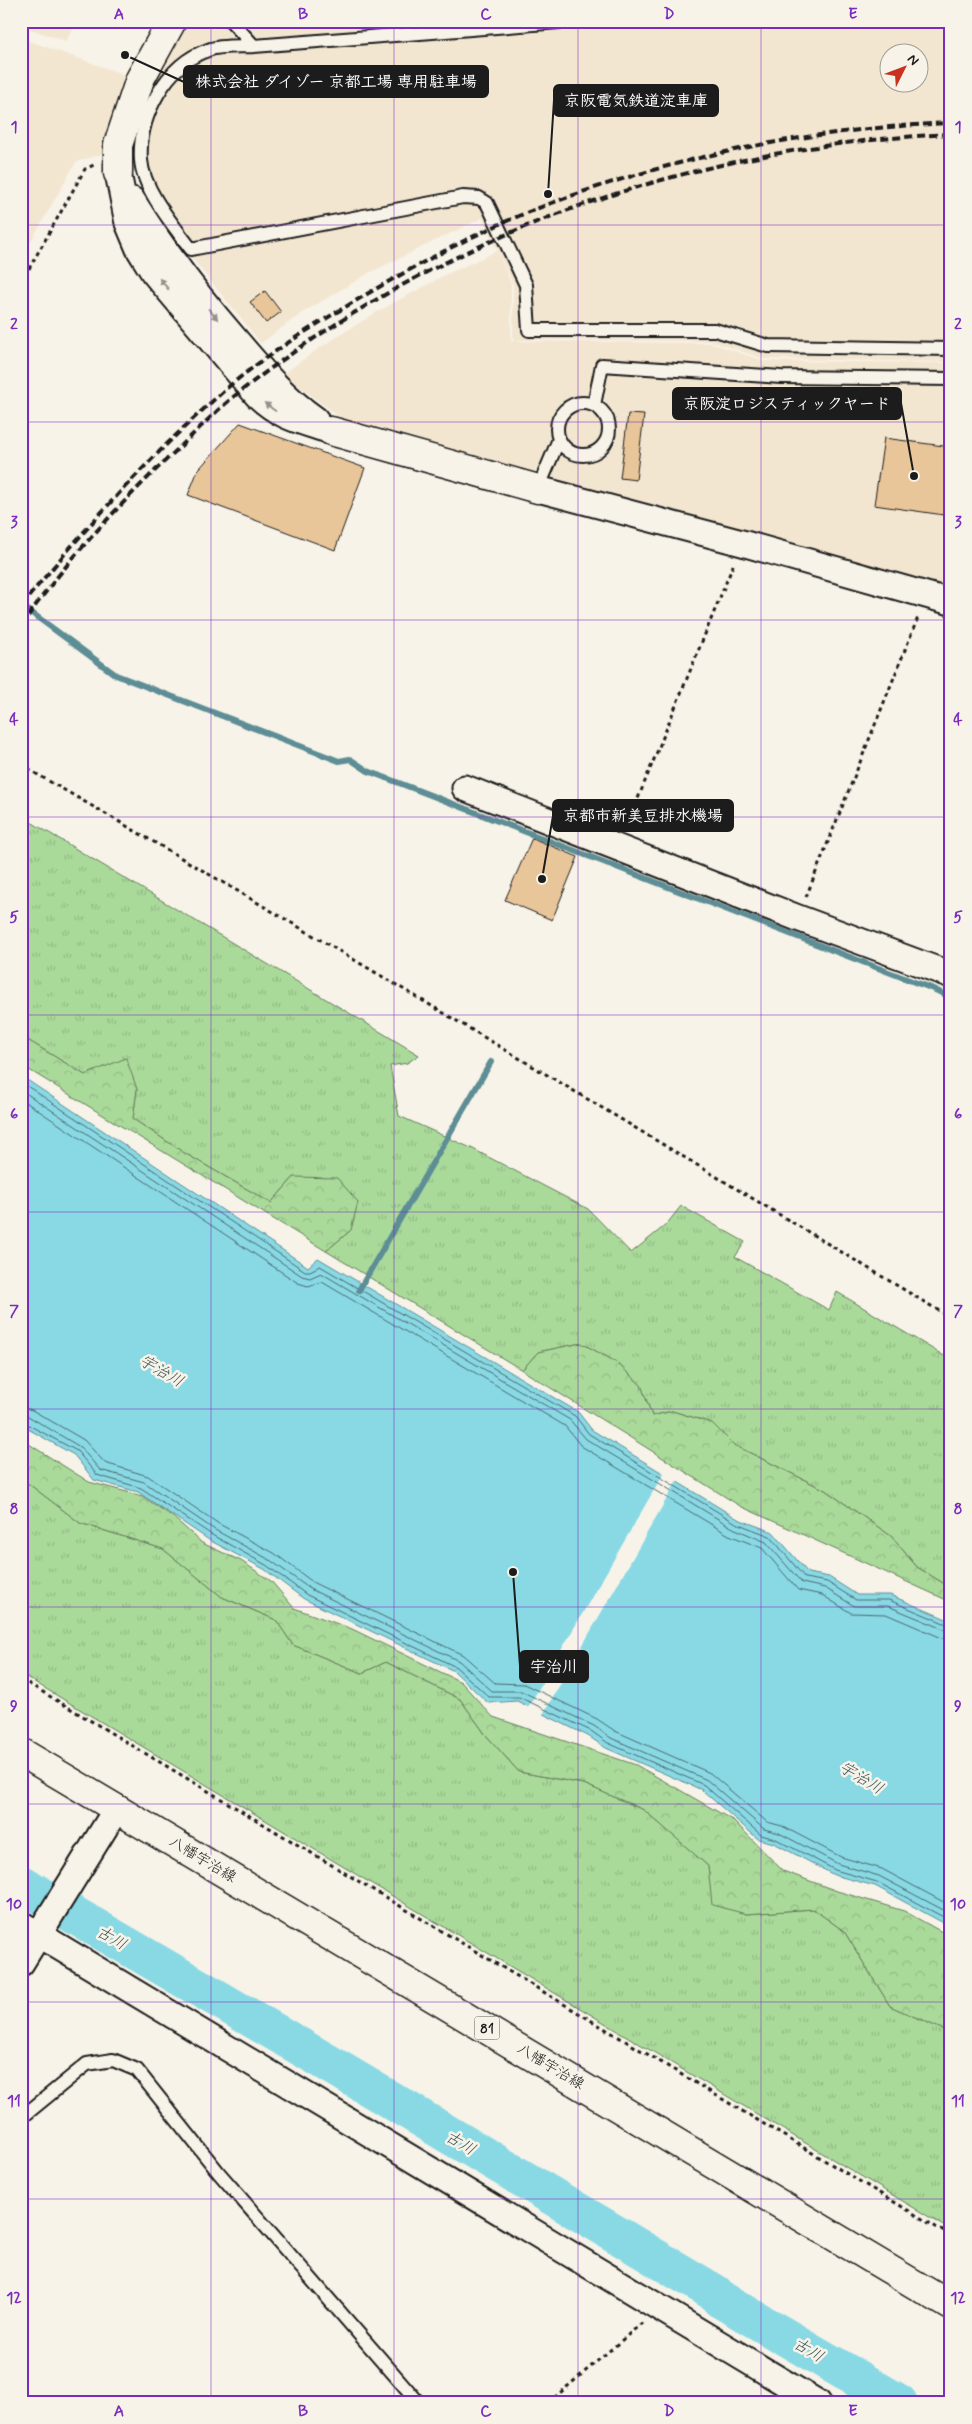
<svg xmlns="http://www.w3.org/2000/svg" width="972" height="2424" font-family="Mynerve,'Klee One',sans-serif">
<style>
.built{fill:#f3e6d1;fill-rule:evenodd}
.grass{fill:url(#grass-tufts);stroke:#637b5b}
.forest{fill:url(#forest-crowns);stroke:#637b5b}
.water{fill:#89d9e5;stroke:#5d8d95}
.pier{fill:#f7f3e8}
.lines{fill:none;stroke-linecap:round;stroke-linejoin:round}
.shore{stroke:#48686c;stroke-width:1}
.stream{stroke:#5d8d95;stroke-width:6}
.river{stroke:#89d9e5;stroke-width:38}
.building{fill:#e9c69a;stroke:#1c1c1c}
.lane-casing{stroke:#1c1c1c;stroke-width:16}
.street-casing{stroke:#1c1c1c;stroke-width:29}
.secondary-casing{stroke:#1c1c1c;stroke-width:31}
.primary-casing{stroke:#1c1c1c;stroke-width:31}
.path{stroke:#1c1c1c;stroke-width:3;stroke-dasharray:4 4;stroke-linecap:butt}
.lane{stroke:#f7f3e8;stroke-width:12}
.street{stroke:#f7f3e8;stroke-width:25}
.secondary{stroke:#f7f3e8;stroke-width:28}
.primary{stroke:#f7f3e8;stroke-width:28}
.rail{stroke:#1c1c1c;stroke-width:4;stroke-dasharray:8 4;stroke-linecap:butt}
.oneway{fill:#94928c}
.grid{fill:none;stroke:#7b2cbf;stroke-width:1;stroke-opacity:0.55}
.labels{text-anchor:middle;stroke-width:5;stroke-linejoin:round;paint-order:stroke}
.shield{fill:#f7f3e8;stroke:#5e5c59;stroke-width:1}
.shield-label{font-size:14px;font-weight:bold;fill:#1c1c1c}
.street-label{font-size:15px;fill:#1c1c1c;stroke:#f7f3e8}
.water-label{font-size:16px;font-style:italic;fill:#3d5558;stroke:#f7f3e8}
.leader{fill:none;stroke:#1c1c1c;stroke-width:2}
.callout-dot{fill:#1c1c1c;stroke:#f7f3e8;stroke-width:2}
.callout{fill:#1c1c1c;stroke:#1c1c1c;stroke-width:2}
.callout-label{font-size:16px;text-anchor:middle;font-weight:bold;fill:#fff}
.neatline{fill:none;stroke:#7b2cbf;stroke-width:2}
.grid-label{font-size:16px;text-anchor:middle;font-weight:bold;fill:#7b2cbf}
</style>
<defs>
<pattern id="grass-tufts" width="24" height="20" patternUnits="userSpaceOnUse" patternTransform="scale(1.25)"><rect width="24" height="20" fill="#aada9a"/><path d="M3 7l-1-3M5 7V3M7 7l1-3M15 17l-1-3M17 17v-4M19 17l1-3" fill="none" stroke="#92ba84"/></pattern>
<pattern id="forest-crowns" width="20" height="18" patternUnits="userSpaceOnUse" patternTransform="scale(1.25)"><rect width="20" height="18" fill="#aada9a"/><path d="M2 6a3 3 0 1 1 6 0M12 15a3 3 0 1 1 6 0" fill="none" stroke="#92ba84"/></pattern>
</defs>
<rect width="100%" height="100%" fill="#f7f3e8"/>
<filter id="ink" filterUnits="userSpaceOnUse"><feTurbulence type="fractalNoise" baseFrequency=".02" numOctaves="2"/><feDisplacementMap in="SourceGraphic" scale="10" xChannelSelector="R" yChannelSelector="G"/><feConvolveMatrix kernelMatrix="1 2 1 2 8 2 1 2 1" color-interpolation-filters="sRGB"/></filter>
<g filter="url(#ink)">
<!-- built -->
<path class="built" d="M21,21H78L66,41L21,26Z
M187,21H951V362L764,359L711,341L513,340V284L482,218L369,273L302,313L261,343L174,236L136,161L135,140L140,113ZM890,52H920V82H890Z
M21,38L134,78L105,153L76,162L21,259Z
M497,251L511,283V341L711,343L764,361L951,363V593L350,425L283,374L318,349L375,313L445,275Z"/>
<!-- grass -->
<path class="grass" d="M21,816L419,1055L407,1063L390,1066L399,1116L471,1148L588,1209L631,1253L666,1225L681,1206L745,1242L735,1257L829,1310L837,1292L951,1360V1588L917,1567L891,1536L825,1490L734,1445L712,1423L672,1411L652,1416L641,1385L616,1362L581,1343L538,1352L522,1370L326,1251L351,1230L294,1177L271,1203L186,1154L133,1119L137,1089L85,1075L21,1036Z
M21,1478L80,1523L163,1549L222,1597L276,1620L293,1645L362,1673L386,1662L460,1699L486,1735L519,1772L584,1784L644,1810L708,1866L746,1914L813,1909L844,1931L890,2006L951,2033V2230L21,1674Z"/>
<!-- forest -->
<path class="forest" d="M21,1036L85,1075L126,1058L137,1089L133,1119L186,1154L271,1203L294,1177L337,1178L358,1202L351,1230L326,1251L21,1065Z
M581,1343L616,1362L641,1385L652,1416L672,1411L712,1423L734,1445L825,1490L891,1536L917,1567L951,1588V1602L740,1506L522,1370L538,1352Z
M21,1439L89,1482L142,1496L173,1517L202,1543L241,1561L271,1581L294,1608L352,1629L461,1682L493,1717L636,1765L734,1821L783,1871L837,1891L904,1911L951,1937V2033L890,2006L844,1931L813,1909L746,1914L712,1905L708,1866L644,1810L584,1784L519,1772L486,1735L460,1699L386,1662L362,1673L293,1645L276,1620L222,1597L163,1549L80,1523L21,1478Z"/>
<!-- water -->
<path class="water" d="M21,1076L308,1267L318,1258L578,1412L592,1430L738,1519L773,1532L808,1573L829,1577L857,1595H890L951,1621V1927L875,1886L834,1875L774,1843L758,1839L702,1790L606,1748L588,1736L517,1701L488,1703L454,1671L304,1599L264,1569L209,1540L138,1492L94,1480L74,1455L21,1425Z"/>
<!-- pier -->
<path class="pier" d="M665,1471L678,1479L542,1716L527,1709Z"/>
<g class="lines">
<!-- shore -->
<path class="shore" d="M21,1082L305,1271H310L320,1266L575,1416L589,1434L736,1523L770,1536L805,1578L827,1582L856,1600H889L951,1626
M21,1090L302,1276L310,1278L321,1273L570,1420L586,1439L733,1528L766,1542L802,1583L825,1588L854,1606H888L951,1632
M21,1099L298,1283L308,1286L322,1282L565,1426L581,1446L729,1535L762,1548L798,1590L822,1595L851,1613L886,1614L942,1638L951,1639
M21,1407L32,1410L84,1440L105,1463L148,1476L219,1524L274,1553L314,1583L463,1655L495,1683L524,1684L597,1719L615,1731L710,1773L767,1822L782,1826L841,1857L882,1869L951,1906
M21,1415L28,1416L80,1447L100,1470L144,1482L215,1530L270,1560L310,1589L459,1661L492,1691H521L594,1726L611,1738L707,1780L764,1829L779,1833L838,1864L879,1876L951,1914
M21,1421L77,1451L97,1475L141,1488L212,1535L266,1565L307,1595L456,1667L489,1697H519L591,1731L608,1743L704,1785L761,1835L776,1839L835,1870L877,1882L951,1921"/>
<!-- stream -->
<path class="stream" d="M21,605L116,675L339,761L350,759L368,771L917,983C932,987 937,992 951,997
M359,1290L491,1062"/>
<!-- river -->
<path class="river" d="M21,1884L340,2070L715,2293L720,2299L899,2403"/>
</g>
<!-- building -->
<path class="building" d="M265,291L281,312L266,323L250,302Z
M628,414L644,415L636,480L620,478Z
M240,423L365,468L335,550L188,495L198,470Z
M884,438L951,447V516L874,505Z
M532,838L578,857L552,920L505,900Z"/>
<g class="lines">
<!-- lane casing -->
<g class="lane-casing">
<path id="lane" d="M231,21L254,46L572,21
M254,46C240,47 221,45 208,50C166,64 138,117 141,160C143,190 174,226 191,249L463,197L479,198L487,203L526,285L529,330H715L768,346L951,349
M557 429a26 26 0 1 1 52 0a26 26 0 1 1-52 0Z
M594,405L602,365L781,377L951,379
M538,489L559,439
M21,2118L87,2064L113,2060L137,2070L219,2173L419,2403"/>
</g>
<!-- street casing -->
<g class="street-casing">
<path id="street" d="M118,173L128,223L139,249L154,273L257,395C281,418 301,421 331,431
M132,200C162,249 196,294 234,338C259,367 283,397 315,419
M538,489L742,543L951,602
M465,788L798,918L951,975
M21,1924L818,2403
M21,1963L117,1808"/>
</g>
<!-- secondary casing -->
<g class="secondary-casing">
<path id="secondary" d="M118,173V145L140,79L172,21
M331,431L538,489"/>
</g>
<!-- primary casing -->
<g class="primary-casing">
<path id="primary" d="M21,1752L951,2306"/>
</g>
<!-- path -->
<path class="path" d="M21,283L85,169L94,165
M21,765C334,945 642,1132 951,1318
M626,828L734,563
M806,897L919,615
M21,1679L951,2236
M548,2403L642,2323"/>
<!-- lane -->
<use href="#lane" class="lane"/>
<!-- street -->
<use href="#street" class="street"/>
<!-- secondary -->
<use href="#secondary" class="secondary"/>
<!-- primary -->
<use href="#primary" class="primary"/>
<!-- rail -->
<path class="rail" d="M21,606C84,529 151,455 226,389C268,353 315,325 362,297C415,266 469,236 526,213C661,159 806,129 951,123
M21,626C62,566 113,511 165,461C189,439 212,414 237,394C442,233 691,146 951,134"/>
</g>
<!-- one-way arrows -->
<defs><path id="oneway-solid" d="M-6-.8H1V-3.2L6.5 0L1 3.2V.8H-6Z" transform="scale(1.25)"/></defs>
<g class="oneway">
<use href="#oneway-solid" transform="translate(164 284) rotate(-130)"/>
<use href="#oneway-solid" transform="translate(213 314) rotate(49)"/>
<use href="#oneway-solid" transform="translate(270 407) rotate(-143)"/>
</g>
</g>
<!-- grid -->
<path class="grid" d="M211,21V2403M394,21V2403M578,21V2403M761,21V2403M21,225H951M21,422H951M21,620H951M21,817H951M21,1015H951M21,1212H951M21,1409H951M21,1607H951M21,1804H951M21,2002H951M21,2199H951"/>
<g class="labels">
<!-- shield labels -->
<rect class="shield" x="474.5" y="2016.5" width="25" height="23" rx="4"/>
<g class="shield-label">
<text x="487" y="2033">81</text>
</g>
<!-- street labels -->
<g class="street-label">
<text transform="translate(203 1859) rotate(31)" y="5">八幡宇治線</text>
<text transform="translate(551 2066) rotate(31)" y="5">八幡宇治線</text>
</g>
<!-- water labels -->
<g class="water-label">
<text transform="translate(162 1370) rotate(30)" y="6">宇治川</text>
<text transform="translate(862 1777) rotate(31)" y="6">宇治川</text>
<text transform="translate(112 1937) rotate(30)" y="6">古川</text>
<text transform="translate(461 2142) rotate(31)" y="6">古川</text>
<text transform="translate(809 2349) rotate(31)" y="6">古川</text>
</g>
</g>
<!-- callouts -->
<path class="leader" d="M125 55L184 82M548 194L554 100M914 476L901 403M542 879L553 816M513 1572L520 1666"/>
<g class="callout-dot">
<circle cx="125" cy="55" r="5"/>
<circle cx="548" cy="194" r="5"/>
<circle cx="914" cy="476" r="5"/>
<circle cx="542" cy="879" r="5"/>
<circle cx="513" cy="1572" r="5"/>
</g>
<g class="callout">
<rect x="184" y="66" width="304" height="31" rx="5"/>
<rect x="554" y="85" width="164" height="31" rx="5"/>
<rect x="673" y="388" width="228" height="31" rx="5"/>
<rect x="553" y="800" width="180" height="31" rx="5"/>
<rect x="520" y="1651" width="68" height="31" rx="5"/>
</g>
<g class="callout-label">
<text x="336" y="87">株式会社 ダイゾー 京都工場 専用駐車場</text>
<text x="636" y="106">京阪電気鉄道淀車庫</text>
<text x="787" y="409">京阪淀ロジスティックヤード</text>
<text x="643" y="821">京都市新美豆排水機場</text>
<text x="554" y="1672">宇治川</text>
</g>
<!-- margin -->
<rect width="972" height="2424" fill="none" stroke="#f7f3e8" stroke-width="55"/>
<!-- north arrow -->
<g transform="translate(904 68) rotate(48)"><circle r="24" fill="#f7f3e8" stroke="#9f9d96"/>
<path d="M0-4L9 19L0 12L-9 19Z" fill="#c8321e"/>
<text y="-8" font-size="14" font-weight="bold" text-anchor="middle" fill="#1c1c1c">N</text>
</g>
<rect x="28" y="28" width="916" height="2368" class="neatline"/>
<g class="grid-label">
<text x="119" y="19">A</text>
<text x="303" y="19">B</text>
<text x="486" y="19">C</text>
<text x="669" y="19">D</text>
<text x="853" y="19">E</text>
<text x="14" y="132">1</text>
<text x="958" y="132">1</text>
<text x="14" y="329">2</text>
<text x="958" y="329">2</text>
<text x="14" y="527">3</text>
<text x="958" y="527">3</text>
<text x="14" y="724">4</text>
<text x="958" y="724">4</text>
<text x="14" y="922">5</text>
<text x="958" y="922">5</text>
<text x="14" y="1119">6</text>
<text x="958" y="1119">6</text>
<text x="14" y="1316">7</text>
<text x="958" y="1316">7</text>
<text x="14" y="1514">8</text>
<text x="958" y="1514">8</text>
<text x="14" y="1711">9</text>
<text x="958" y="1711">9</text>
<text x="14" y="1909">10</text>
<text x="958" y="1909">10</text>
<text x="14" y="2106">11</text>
<text x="958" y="2106">11</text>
<text x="14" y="2303">12</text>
<text x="958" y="2303">12</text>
<text x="119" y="2416">A</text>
<text x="303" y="2416">B</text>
<text x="486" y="2416">C</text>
<text x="669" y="2416">D</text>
<text x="853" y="2416">E</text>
</g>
</svg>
